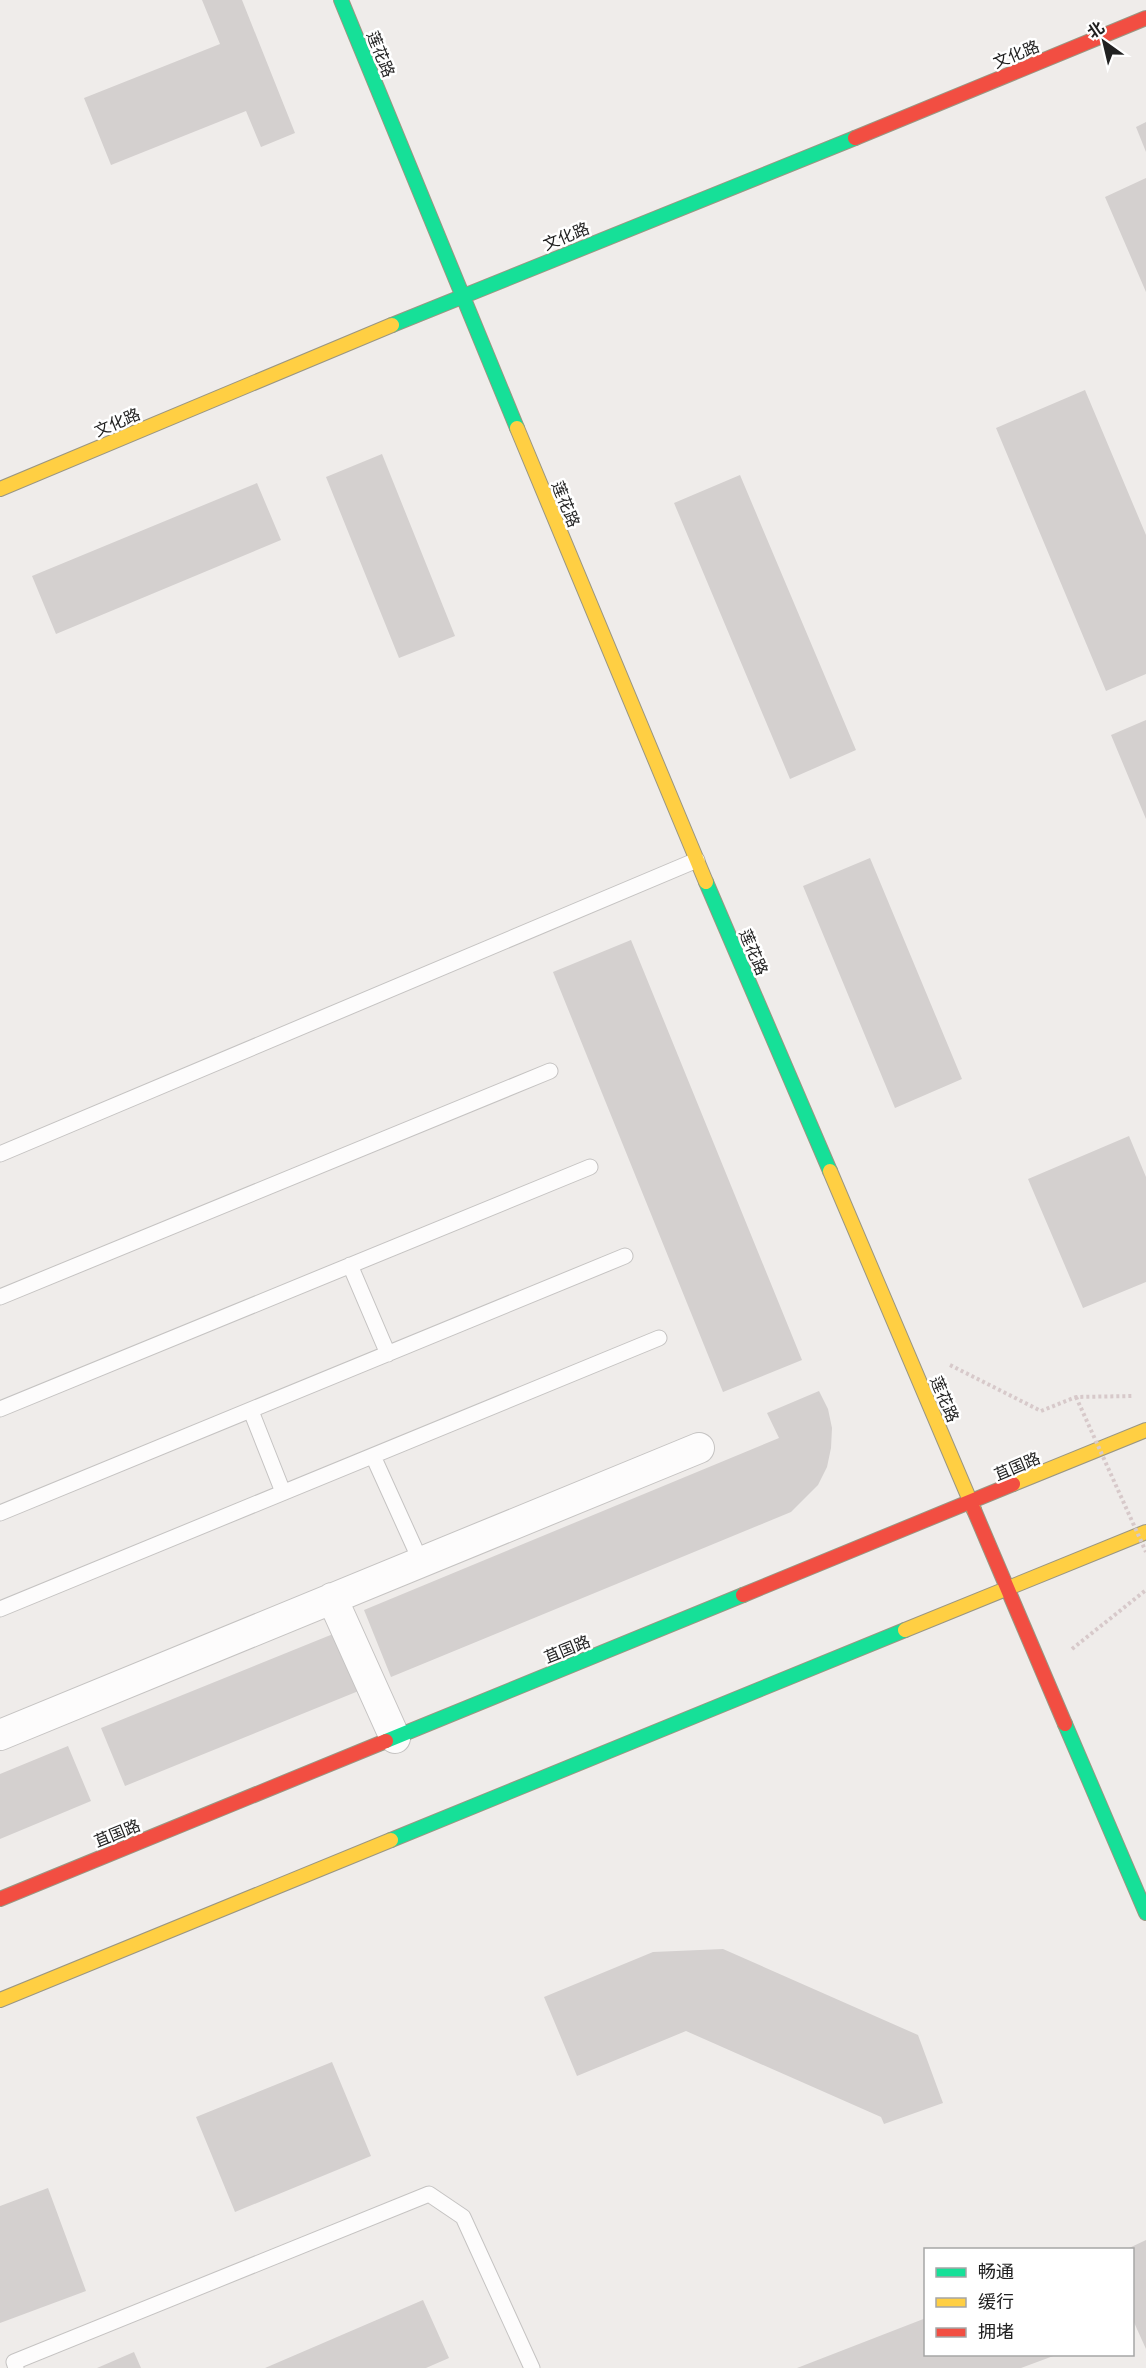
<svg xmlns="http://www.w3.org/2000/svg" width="1146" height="2368" font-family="'Archivo Narrow','Noto Sans SC',sans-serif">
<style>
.building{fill:#d4d0cf}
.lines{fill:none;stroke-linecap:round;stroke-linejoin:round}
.lane-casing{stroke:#c5c3c2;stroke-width:17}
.street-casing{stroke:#c5c3c2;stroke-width:32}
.fast-casing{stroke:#9a9682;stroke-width:16}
.slow-casing{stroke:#9a9682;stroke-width:16}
.jam-casing{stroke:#9a9682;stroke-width:16}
.path{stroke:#d7c9ca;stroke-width:4;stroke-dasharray:3 3;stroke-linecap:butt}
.lane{stroke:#fdfcfc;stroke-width:15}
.street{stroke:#fdfcfc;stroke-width:30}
.fast{stroke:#16e098;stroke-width:14}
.slow{stroke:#ffcf43;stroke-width:14}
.jam{stroke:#f24e42;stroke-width:14}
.path-bridge{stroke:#d7c9ca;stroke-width:4;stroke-dasharray:3 3;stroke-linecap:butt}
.labels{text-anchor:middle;stroke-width:5;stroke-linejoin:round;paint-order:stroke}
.street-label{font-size:16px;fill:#212121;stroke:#fff}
</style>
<rect width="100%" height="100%" fill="#efecea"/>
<!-- building -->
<path class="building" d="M202,0H242L295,133L261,147L246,111L111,165L84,98L220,44Z
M1146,122V152L1136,127Z
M1146,178V292L1105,197Z
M1085,390L1146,535V674L1106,691L996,428Z
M382,454L455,636L399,658L326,477Z
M740,475L856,750L790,779L674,503Z
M257,483L281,540L56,634L32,576Z
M1146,720V819L1111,735Z
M870,858L962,1079L895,1108L803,886Z
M631,940L802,1360L723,1392L553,972Z
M1129,1136L1146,1177V1282L1083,1308L1028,1179Z
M819,1391L828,1409L832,1428L831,1448L827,1467L818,1485L791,1512L391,1677L364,1610L779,1438L767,1413Z
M338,1632L361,1690L125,1786L101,1728Z
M68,1746L91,1801L0,1839V1774Z
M723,1949L918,2035L943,2103L884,2124L881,2117L686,2031L577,2076L544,1997L653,1952Z
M332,2062L371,2156L235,2212L196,2117Z
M48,2188L86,2291L0,2323V2206Z
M1146,2240V2349L1132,2318V2250H1125Z
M423,2300L449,2358L426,2368H265Z
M926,2318V2354L1056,2355L1021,2368H797Z
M134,2352L141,2368H97Z"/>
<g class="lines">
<!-- lane casing -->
<g class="lane-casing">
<path id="lane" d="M0,1154L697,860
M350,1265L388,1354
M0,1297L550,1071
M0,1409L590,1167
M251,1411L283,1492
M373,1456L421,1562
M0,1513L625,1256
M0,1609L659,1338
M16,2368L14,2362L429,2194L463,2217L532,2368"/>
</g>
<!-- street casing -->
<g class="street-casing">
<path id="street" d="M332,1598L395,1738
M0,1735L699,1448"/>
</g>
<!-- fast casing -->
<g class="fast-casing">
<path id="fast" d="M341,0L517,428
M392,325L855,138
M706,882L830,1171
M1065,1724L1146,1913
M386,1741L743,1595
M391,1840L905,1630"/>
</g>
<!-- slow casing -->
<g class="slow-casing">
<path id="slow" d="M517,428L706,882
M0,489L392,325
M830,1171L974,1510
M1013,1484L1146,1430
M905,1630L1146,1532
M0,2000L391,1840"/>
</g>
<!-- jam casing -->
<g class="jam-casing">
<path id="jam" d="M855,138L1146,18
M974,1510L1065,1724
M743,1595L1013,1484
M0,1899L386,1741"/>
</g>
<!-- path -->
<path class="path" d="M950,1365L1041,1411L1076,1397L1133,1396
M1072,1649L1146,1590"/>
<!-- lane -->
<use href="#lane" class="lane"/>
<!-- street -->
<use href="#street" class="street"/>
<!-- fast -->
<use href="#fast" class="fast"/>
<!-- slow -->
<use href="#slow" class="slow"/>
<!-- jam -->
<use href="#jam" class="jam"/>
<!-- path-bridge -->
<path class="path-bridge" d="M1076,1397L1146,1552"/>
</g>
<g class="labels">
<!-- street labels -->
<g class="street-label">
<text transform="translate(381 54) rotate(68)" y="6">莲花路</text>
<text transform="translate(1016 54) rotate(-22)" y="6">文化路</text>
<text transform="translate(566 236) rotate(-22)" y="6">文化路</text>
<text transform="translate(117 422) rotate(-23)" y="6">文化路</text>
<text transform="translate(566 504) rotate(68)" y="6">莲花路</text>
<text transform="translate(754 952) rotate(67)" y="6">莲花路</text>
<text transform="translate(945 1399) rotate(67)" y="6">莲花路</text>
<text transform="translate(1017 1466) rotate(-23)" y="6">苴国路</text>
<text transform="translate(567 1649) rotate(-22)" y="6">苴国路</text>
<text transform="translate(117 1833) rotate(-22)" y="6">苴国路</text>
</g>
</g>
<!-- legend -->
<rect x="924" y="2248" width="210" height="108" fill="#ffffff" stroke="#a6a6a6" stroke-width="1.5"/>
<rect x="936" y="2268" width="30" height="9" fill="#16e098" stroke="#a6a6a6" stroke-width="1.5"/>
<text x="978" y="2278" font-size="18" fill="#212121">畅通</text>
<rect x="936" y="2298" width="30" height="9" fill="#ffcf43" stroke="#a6a6a6" stroke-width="1.5"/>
<text x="978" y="2308" font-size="18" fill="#212121">缓行</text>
<rect x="936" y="2328" width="30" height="9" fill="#f24e42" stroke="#a6a6a6" stroke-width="1.5"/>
<text x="978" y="2338" font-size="18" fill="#212121">拥堵</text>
<!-- north arrow -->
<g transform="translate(1104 42) rotate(326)" stroke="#ffffff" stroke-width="4.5" paint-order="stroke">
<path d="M0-4.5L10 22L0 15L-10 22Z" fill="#212121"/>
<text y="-9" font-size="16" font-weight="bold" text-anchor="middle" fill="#212121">北</text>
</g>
</svg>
